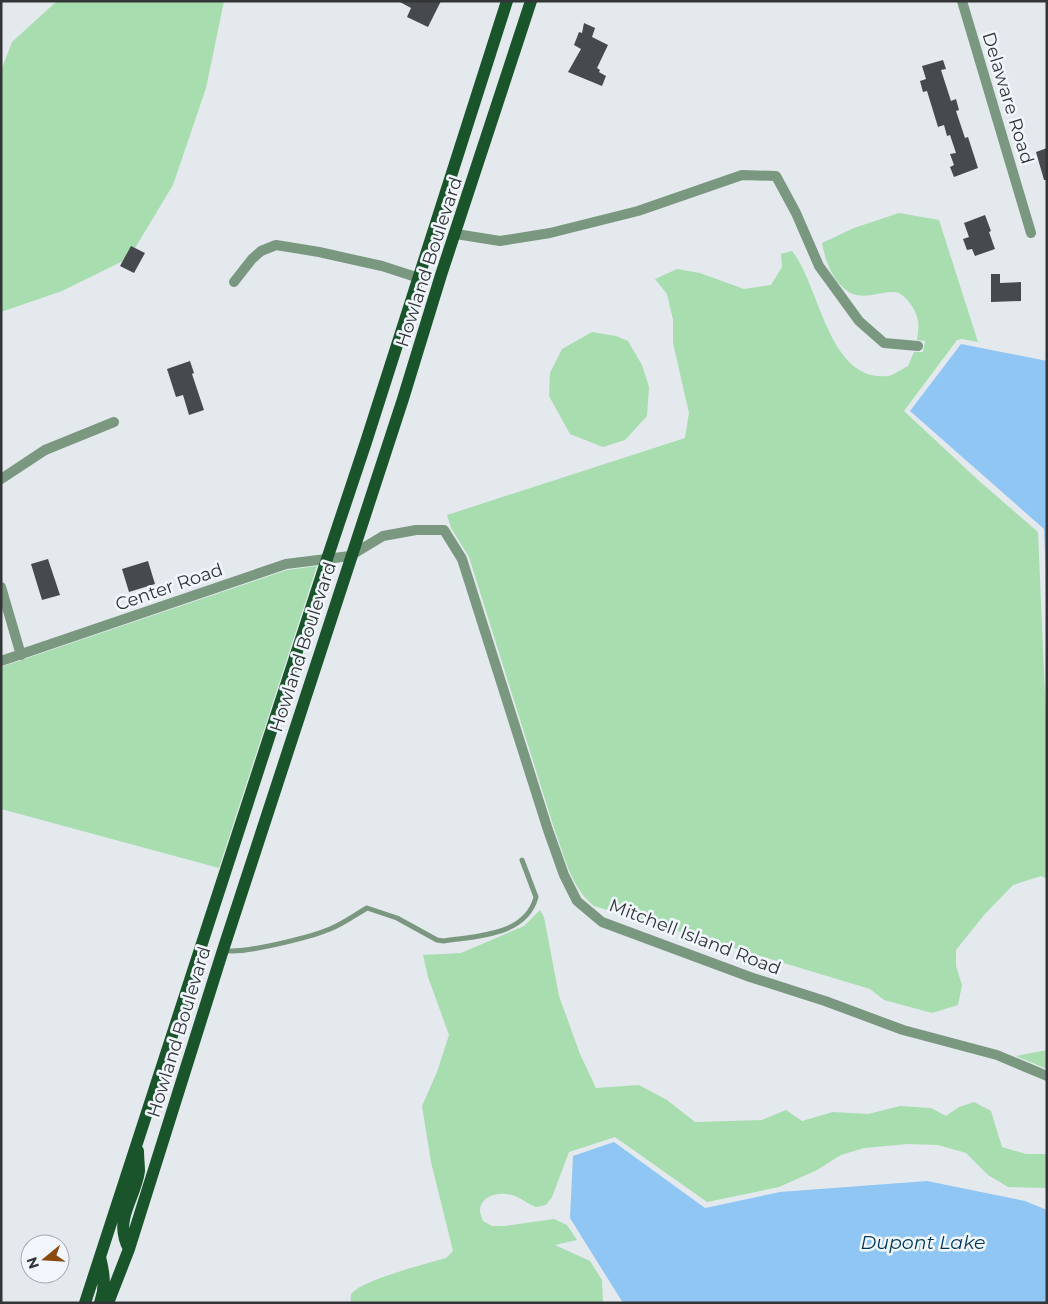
<svg xmlns="http://www.w3.org/2000/svg" width="1048" height="1304" font-family="Montserrat,sans-serif">
<style>
.green{fill:#a7ddaf}
.water{fill:#8fc6f3}
.building{fill:#464a4e}
.lines{fill:none;stroke-linecap:round;stroke-linejoin:round}
.service{stroke:#7a977f;stroke-width:5}
.minor{stroke:#7a977f;stroke-width:10}
.primary{stroke:#19542a;stroke-width:12}
.labels{text-anchor:middle;stroke-width:5;stroke-linejoin:round;paint-order:stroke}
.street-label{font-size:18px;fill:#333537;stroke:#f1f7fc}
.water-label{font-size:19px;font-style:italic;fill:#00395d;stroke:#f1f7fc}
</style>
<rect width="100%" height="100%" fill="#e4e9ee"/>
<!-- green -->
<path class="green" d="M57,1H224L206,88L173,185L129,258L62,291L1,312V71L12,42Z
M899,213L939,220L978,342L962,339L957,340L904,411L978,480L1038,532L1047,742V879L1041,876L1013,885L984,915L956,950V966L962,985L958,1005L932,1013L884,1000L870,989L594,906C571,888 564,855 554,828L469,557L451,528L447,515L685,438L689,413L673,343V320L667,294L655,279L677,269L700,273L744,289L771,285L782,267L781,254L792,251C820,285 828,383 888,376C894,375 902,369 908,366L914,352H923L925,341L917,340C918,334 919,326 918,321C917,311 905,293 895,292C882,291 866,299 853,294C834,286 825,261 822,243L854,228Z
M592,332L616,336L628,341L642,365L649,387L647,416L625,440L603,447L570,434L549,396L550,373L562,349Z
M317,566L219,868L1,809V667L287,570Z
M540,910L544,917L559,996L580,1054L596,1088L639,1085L667,1100L695,1122L762,1120L786,1110L802,1121L833,1112L868,1114L900,1106L931,1108L946,1116L959,1107L974,1102L991,1111L1002,1147L1026,1154H1047V1188L1008,1187L988,1175L966,1153L938,1145L908,1144L864,1148L841,1155L817,1170L779,1187L707,1202L615,1137L569,1152L552,1197L546,1205L536,1207C528,1204 522,1199 515,1196C503,1191 481,1194 480,1210C480,1214 482,1218 483,1221L492,1226H505L554,1219L567,1225L577,1240L555,1245L590,1261L602,1280L603,1303H351C351,1300 350,1297 351,1295C357,1281 429,1263 446,1258L453,1251L431,1162L422,1106L437,1072L449,1035L428,977L423,955L461,953L524,926Z
M1047,1050V1069L1016,1056Z"/>
<!-- water -->
<path class="water" d="M961,344L1047,361V612L1044,529L910,411Z
M614,1142L705,1208L780,1192L927,1181L1025,1201L1047,1210V1303H623L570,1218L573,1156Z"/>
<!-- building -->
<path class="building" d="M398,1H441L428,27L407,17L411,8Z
M584,23L595,28L592,37L608,45L597,68L600,70L599,72L606,76L602,86L568,72L581,49L574,45L579,32L582,33Z
M943,60L946,69L941,70L951,101L956,99L959,110L956,111L965,138L968,137L978,168L954,177L950,167L954,165L950,154L956,153L950,135L947,136L944,125L938,127L927,91L923,92L920,81L926,79L922,66Z
M1047,148V180H1044L1036,152Z
M985,215L991,231L989,232L995,249L975,256L972,249L967,250L963,239L969,237L964,223Z
M131,246L145,253L134,273L120,266Z
M991,274H1000V283L1021,282V301L991,302Z
M190,361L194,373L192,374L204,410L189,415L183,395L176,397L167,369Z
M48,559L60,595L42,600L31,564Z
M148,561L155,584L129,592L122,569Z"/>
<g class="lines">
<!-- service -->
<path class="service" d="M223,950C241,955 311,937 330,929C343,924 355,915 367,908L397,918L437,940L444,941C476,936 526,936 536,897L522,860"/>
<!-- minor -->
<path class="minor" d="M962,1L1031,233
M456,234L500,241L550,233L638,211L742,175L776,176L796,213L819,266L859,321L884,343L918,346
M234,282L252,259L261,251L276,245L319,252L382,266L419,278
M1,479L45,450L114,422
M1,587L21,655
M1,661L286,564L350,556L383,536L416,530H444L462,559L548,830L564,875L577,901L602,922L750,977L825,1001L903,1030L997,1055L1047,1076"/>
<!-- primary -->
<path class="primary" d="M129,1249C113,1219 135,1200 139,1171C139,1165 138,1158 138,1151
M100,1257C104,1273 106,1286 100,1303
M85,1303L327,559L366,442L507,1
M108,1303L129,1249L223,950L403,399L441,275L531,1"/>
</g>
<g class="labels">
<!-- street labels -->
<g class="street-label">
<text transform="translate(1008 98) rotate(73)" y="6">Delaware Road</text>
<text transform="translate(429 262) rotate(-72)" y="6">Howland Boulevard</text>
<text transform="translate(169 587) rotate(-19)" y="6">Center Road</text>
<text transform="translate(303 647) rotate(-72)" y="6">Howland Boulevard</text>
<text transform="translate(695 937) rotate(21)" y="6">Mitchell Island Road</text>
<text transform="translate(179 1032) rotate(-73)" y="6">Howland Boulevard</text>
</g>
<!-- water labels -->
<g class="water-label">
<text x="923" y="1249">Dupont Lake</text>
</g>
</g>
<!-- border -->
<rect width="1048" height="1304" fill="none" stroke="#333537" stroke-width="5"/>
<!-- north arrow -->
<g transform="translate(45 1259) rotate(252)"><circle r="24" fill="#f1f7fc" stroke="#a5a9ad"/>
<path d="M0-4L9 19L0 12L-9 19Z" fill="#894a0e"/>
<text y="-8" font-size="14" font-weight="bold" text-anchor="middle" fill="#333537">N</text>
</g>
</svg>
